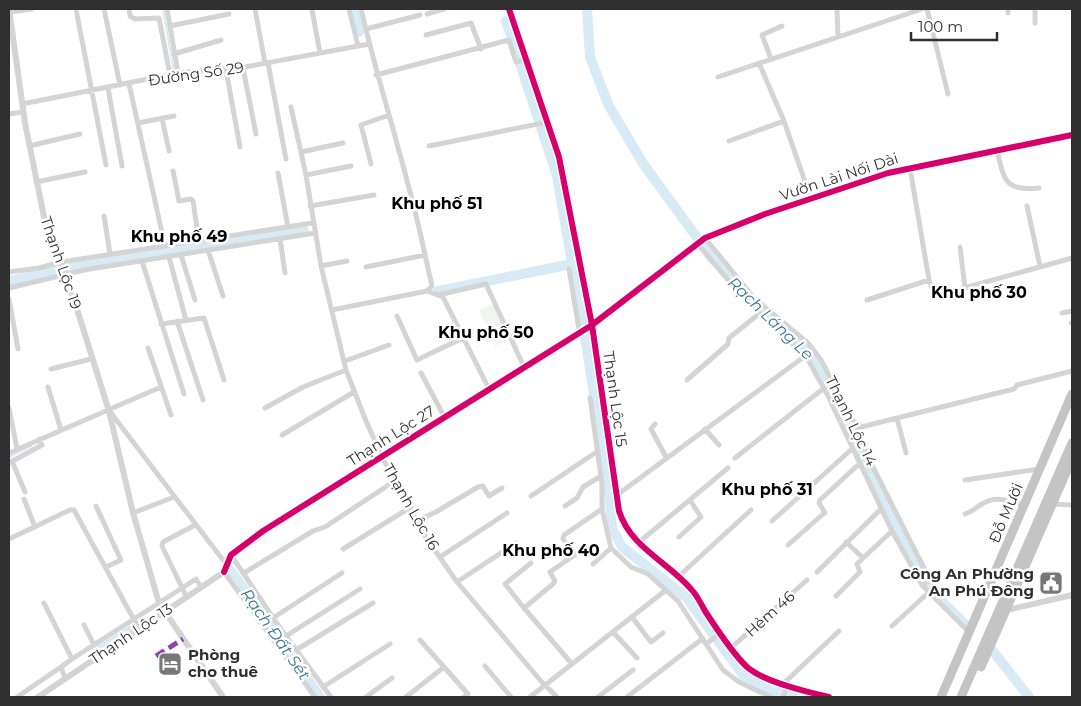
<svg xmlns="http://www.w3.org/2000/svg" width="1081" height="706" font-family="Montserrat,sans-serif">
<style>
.green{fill:#f1f5ec}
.water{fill:#d8eaf3}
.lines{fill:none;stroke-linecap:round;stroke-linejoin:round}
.stream{stroke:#d8eaf3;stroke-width:2}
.river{stroke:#d8eaf3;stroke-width:10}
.minor{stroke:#d4d4d4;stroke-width:5}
.tertiary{stroke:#d4d4d4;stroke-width:6}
.trunk{stroke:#c4c4c4;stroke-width:9}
.quiet{stroke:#8e44ad;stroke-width:5;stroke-dasharray:10 5;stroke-linecap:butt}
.cycleway-casing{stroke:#fff;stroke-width:9}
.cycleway{stroke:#d6006c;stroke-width:6}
.labels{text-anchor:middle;stroke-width:5;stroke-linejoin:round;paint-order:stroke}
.street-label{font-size:15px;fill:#2f2f2f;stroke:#fff}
.poi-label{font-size:15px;font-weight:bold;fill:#2f2f2f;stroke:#fff;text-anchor:end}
.neighbourhood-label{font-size:16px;font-weight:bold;fill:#000;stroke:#fff}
.water-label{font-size:16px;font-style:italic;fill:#397795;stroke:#fff}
</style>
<rect width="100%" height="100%" fill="#fff"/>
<!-- green -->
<path class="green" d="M493,304L509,340L495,346L479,310Z"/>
<!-- water -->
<path class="water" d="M133,623L136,628L96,654L92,649Z"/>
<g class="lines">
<!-- stream -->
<path class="stream" d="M163,9L174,72
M9,457L31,446"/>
<!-- river -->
<path class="river" d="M353,9L359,32
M587,9L590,57L609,106L644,165L712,258L750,300L801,343L815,360L894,524L930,590L966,625
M506,21L557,176L587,349L610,500L612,528L622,547L686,597L744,676L775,692L793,697
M9,281L70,267L304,231
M438,291L572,264
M231,571L320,697
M992,650L1029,697"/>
<!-- minor -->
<path class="minor" d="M76,9L106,165
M104,9L120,85
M129,9L130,16L135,19L159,18L170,75
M167,9L178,73
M255,9L265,63
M349,9L358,46
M361,9C380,91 408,172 425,255
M509,9L559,157L592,325L619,511C631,548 667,561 691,589C697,595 701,604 705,611C716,628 733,654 747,667C764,682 807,692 829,697
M837,9L838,37
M927,9L948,94
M1008,9V13
M312,10L320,53
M10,12L32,9
M427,14L444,9
M1035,23V9
M170,26L229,14
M366,29L420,15
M426,35L471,23L481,49
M174,54L221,40
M771,59L762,35L782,26
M268,63L286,159
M759,63L784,121L811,199
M243,68L256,134
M226,70L240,147
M376,75L509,40L516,62L527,59
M718,77L922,9
M129,84L165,246
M108,88L122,166
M22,104L178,73L245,67L369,44
M291,107L306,175L321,266L346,370L366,421L382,457L425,536L457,582L541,681L557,697
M9,114L23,112
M162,118L169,151
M138,123L174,116
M729,141L784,121
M29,146L80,134
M429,146L548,122
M997,150C1004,179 1004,192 1039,188
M301,152L343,143
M371,164L361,125L389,115
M910,168L929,280L935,296L1072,258
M173,171L179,201L191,199L193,201L199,241
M278,173L288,227
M306,175L351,166
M36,182L85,172
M310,206L374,195
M1027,206L1040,266
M104,216L110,254
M705,238L754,298L809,344L821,360L857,428L872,465L930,580L922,585
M280,239L285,273
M697,243L739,293L807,358
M960,247L965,288
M208,250L223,296
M181,255L195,300
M169,257L186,320
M142,261L184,394
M321,266L347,261
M366,267L425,255L432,286L427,291
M569,269L580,335
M9,272L39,268L61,262L313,223
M9,288L84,270L315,233
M438,295L486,284L524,367
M9,299L18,349
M867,300L929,280
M332,310L427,291L443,297L489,389
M1062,313L1072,311
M397,316L417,360L463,338
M177,321L203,400
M1071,323H1072
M161,324L204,318L224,380
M148,348L171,415
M345,361L389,345
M51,369L91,359
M421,373L445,418
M687,380L728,344L729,338L760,313
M48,387L61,430
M590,398L602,484V509L611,548L631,567L648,574L678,601L723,670L739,682L771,697
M9,408L17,449
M265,408L303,387L346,370
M111,413L226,564
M897,418L906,453
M655,424L651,429L666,457
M857,428L1014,389L1017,385L1072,371
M705,429L719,445
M282,435L354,392
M9,453L161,387
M735,458L824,388
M12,461L25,492
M9,463L42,445L39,439
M965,480L1039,469
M617,495L801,359L807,358L827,394L892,531L922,585L969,632
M531,496L598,451
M24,499L35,527
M1053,504L1072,505
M96,506L121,560L106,567
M565,506L577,498L583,487L601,476
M133,513L174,497
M965,514C974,511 975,508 982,504C996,495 1010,501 1024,505
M418,520L436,512L478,487L483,486L489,496L502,488
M772,521L852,449
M679,537L701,517L690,500
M9,539L70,510H74L139,629
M846,542L863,558L892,531
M638,543L728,468
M567,544L563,539L564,535L602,509
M788,545L823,514L825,513L819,503L820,500L859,464
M343,549L411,507
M231,555L280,628L331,697
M440,557L507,513
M593,564L611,548
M224,572L315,697
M817,572L881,509
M244,573L313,531L325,527L396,480
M679,576L751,510
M457,582L516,543
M186,596L162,546L163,542L195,525
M836,596L860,572L857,564L863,558
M44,603L72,659
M524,608L505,584L531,563
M632,617L651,642L663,633
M273,618L342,573
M84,625L94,645
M892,626L928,593
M613,632L637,658
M286,636L360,589
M420,640L468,694L464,697
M706,644L721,633
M732,647L807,580
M296,650L373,603
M572,664L524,608L553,584L555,581L550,572L579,552
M485,666L511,697
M65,678L61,667L72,659L196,579L201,587
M783,684L839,631
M323,687L390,644
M17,697L61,667
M366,697L392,678
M406,697L444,667
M530,697L666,590
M598,697L633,670
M627,697L702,639
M783,697L787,686"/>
<!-- tertiary -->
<path class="tertiary" d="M9,9L25,123L44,217L76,306L109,411L133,513L159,603L223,697
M1003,611L1072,595
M38,697L224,572L231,555L263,531L592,325L705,238L765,214L888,173L1072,135"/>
<!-- trunk -->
<path class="trunk" d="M981,667L1072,459
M941,697L1072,394
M961,697L1072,443"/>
<!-- quiet -->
<path class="quiet" d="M156,656L183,639"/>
<!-- cycleway casing -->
<g class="cycleway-casing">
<path id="cycleway" d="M509,9L559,157L592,325L619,511C631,548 667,561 691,589C697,595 701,604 705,611C716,628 733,654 747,667C764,682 807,692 829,697
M224,572L231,555L263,531L592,325L705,238L765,214L888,173L1072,135"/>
</g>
<!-- cycleway -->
<use href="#cycleway" class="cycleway"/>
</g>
<!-- icons -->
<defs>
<g id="civic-square" transform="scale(1.25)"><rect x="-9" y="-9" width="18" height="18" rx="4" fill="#787878" stroke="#fff"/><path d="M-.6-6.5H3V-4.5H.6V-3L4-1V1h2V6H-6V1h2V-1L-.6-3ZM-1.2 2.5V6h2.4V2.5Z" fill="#fff"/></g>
<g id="hotel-square" transform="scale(1.25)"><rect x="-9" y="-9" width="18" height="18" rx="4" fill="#787878" stroke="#fff"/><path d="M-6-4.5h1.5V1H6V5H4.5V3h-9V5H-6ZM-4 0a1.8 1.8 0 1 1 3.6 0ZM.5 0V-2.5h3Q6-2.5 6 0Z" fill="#fff"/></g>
</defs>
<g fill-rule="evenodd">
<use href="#civic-square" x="1051" y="583"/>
<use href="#hotel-square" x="170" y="664"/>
</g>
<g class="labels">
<!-- street labels -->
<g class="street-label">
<text transform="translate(196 74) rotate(-8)" y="5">Đường Số 29</text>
<text transform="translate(839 177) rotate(-18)" y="5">Vườn Lài Nối Dài</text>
<text transform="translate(61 263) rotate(71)" y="5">Thạnh Lộc 19</text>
<text transform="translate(615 399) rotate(82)" y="5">Thạnh Lộc 15</text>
<text transform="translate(851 421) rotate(64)" y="5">Thạnh Lộc 14</text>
<text transform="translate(391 436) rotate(-32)" y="5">Thạnh Lộc 27</text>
<text transform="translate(411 507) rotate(60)" y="5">Thạnh Lộc 16</text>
<text transform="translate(1006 513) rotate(-67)" y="5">Đỗ Mười</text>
<text transform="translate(770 614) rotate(-42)" y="5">Hẻm 46</text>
<text transform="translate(131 634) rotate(-34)" y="5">Thạnh Lộc 13</text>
</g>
<!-- poi labels -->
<g class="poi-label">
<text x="1034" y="579">Công An Phường<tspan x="1034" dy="17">An Phú Đông</tspan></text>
<text x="188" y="660" text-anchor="start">Phòng<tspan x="188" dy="17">cho thuê</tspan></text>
</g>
<!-- neighbourhood labels -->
<g class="neighbourhood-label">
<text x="437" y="209">Khu phố 51</text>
<text x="179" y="242">Khu phố 49</text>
<text x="979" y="298">Khu phố 30</text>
<text x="486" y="338">Khu phố 50</text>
<text x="767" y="495">Khu phố 31</text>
<text x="551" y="556">Khu phố 40</text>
</g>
<!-- water labels -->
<g class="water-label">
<text transform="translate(771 318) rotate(44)" y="6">Rạch Láng Le</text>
<text transform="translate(276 634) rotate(55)" y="6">Rạch Đất Sét</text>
</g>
</g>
<!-- border -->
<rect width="1081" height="706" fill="none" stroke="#2f2f2f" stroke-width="20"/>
<!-- scale -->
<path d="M911 32v8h86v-8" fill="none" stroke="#2f2f2f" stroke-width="2.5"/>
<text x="918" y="32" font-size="15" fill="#2f2f2f" stroke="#ffffff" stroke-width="4" paint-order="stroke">100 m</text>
</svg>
